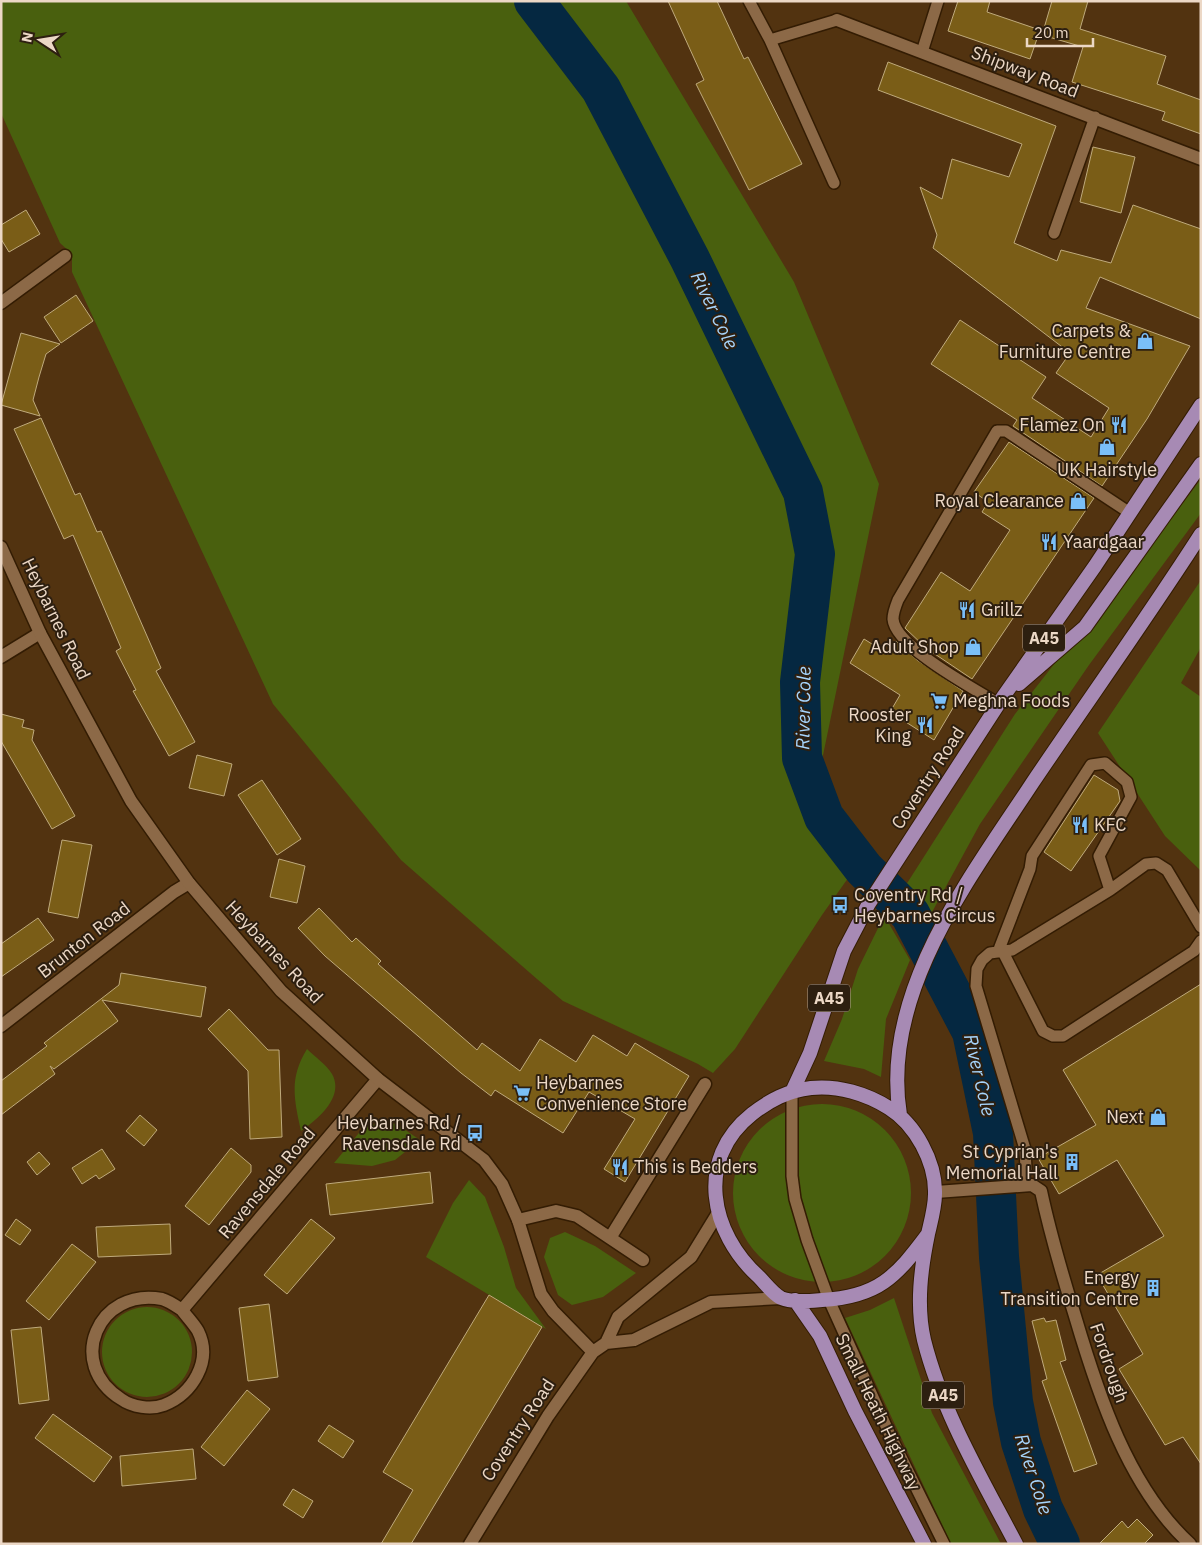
<svg xmlns="http://www.w3.org/2000/svg" width="1202" height="1545" font-family="'IBM Plex Sans',sans-serif">
<style>
.green{fill:#49600e}
.lines{fill:none;stroke-linecap:round;stroke-linejoin:round}
.river{stroke:#052841;stroke-width:40}
.building{fill:#7a5d17;stroke:#bfaa7c}
.service-casing{stroke:#331c03;stroke-width:14}
.minor-casing{stroke:#331c03;stroke-width:15}
.tertiary-casing{stroke:#331c03;stroke-width:15}
.trunk-casing{stroke:#331c03;stroke-width:16}
.service{stroke:#8c6947;stroke-width:11}
.minor{stroke:#8c6947;stroke-width:12}
.tertiary{stroke:#8c6947;stroke-width:12}
.trunk{stroke:#a78ab4;stroke-width:14}
.labels{text-anchor:middle;stroke-width:4;stroke-linejoin:round;paint-order:stroke}
.shield{fill:#2d1f10;stroke:#b3a08f;stroke-width:1}
.shield-label{font-size:16px;font-weight:bold;fill:#ecd8c6}
.street-label{font-size:18px;fill:#ecd8c6;stroke:#2d1f10}
.poi-label{font-size:18px;fill:#ecd8c6;stroke:#2d1f10;text-anchor:end}
.water-label{font-size:19px;font-style:italic;fill:#a6d4fb;stroke:#2d1f10}
</style>
<rect width="100%" height="100%" fill="#523310"/>
<!-- green -->
<path class="green" d="M1,1H626L794,282L879,484L821,765L826,786L870,847L822,915L735,1049L713,1073L698,1064L563,1001L537,979L401,860L273,704L72,272V254L60,243L1,113Z
M1201,479V513L1089,665L980,824L931,914L904,888L1015,714L1055,663L1084,635Z
M1201,580V647L1181,683L1201,697V871L1165,836L1098,733Z
M883,918L888,922L910,960L886,1019L881,1077L864,1069L824,1061L842,1019L858,969Z
M307,1049C315,1057 327,1065 332,1074C345,1097 317,1120 301,1131C294,1099 289,1078 307,1049Z
M733 1193a89 89 0 1 1 178 0a89 89 0 1 1-178 0Z
M385,1121L398,1125L420,1140L395,1160L372,1166L334,1163L363,1128Z
M469,1180L485,1197L504,1247L516,1288L546,1329L426,1257L453,1203Z
M565,1232L595,1246L636,1273L603,1297L572,1305L558,1295L544,1257L550,1238Z
M894,1298L932,1413L1001,1544H951L845,1318L870,1310Z
M102 1352a45 45 0 1 1 90 0a45 45 0 1 1-90 0Z"/>
<g class="lines">
<!-- river -->
<path class="river" d="M534,1L601,89L690,259L803,492L815,554L800,682L802,758L824,817L864,869L910,914L972,1032L993,1133L999,1257L1013,1402L1021,1442L1043,1509L1060,1544"/>
</g>
<!-- building -->
<path class="building" d="M668,1H717L744,59L748,57L802,164L749,190L696,84L704,80Z
M958,1H990L987,12L1040,30L1030,59L948,31Z
M1052,1H1088L1080,29L1166,56L1157,84L1201,100V134L1162,120L1165,112L1072,82L1083,47L1042,35Z
M888,62L1056,126L1014,243L1057,261L1061,250L1111,263L1133,205L1201,229V319L1100,277L1086,308L1190,346L1147,419L1102,486L1013,426L1017,420L931,364L960,320L1046,377L1032,398L1091,437L1109,408L1056,373L1070,353L933,248L937,235L920,187L942,199L952,159L1009,177L1022,144L878,90Z
M1093,147L1135,157L1121,213L1080,202Z
M26,210L40,234L9,252L1,239V225Z
M76,295L93,321L61,343L44,317Z
M21,333L60,344L46,354L39,377L33,400L40,416L1,405Z
M41,418L75,495L80,493L97,532L101,531L161,668L156,671L195,742L169,756L133,691L136,690L116,651L121,648L73,535L64,539L14,429Z
M1009,442L1094,498L972,679L926,648L905,628L941,572L970,591L1010,530L982,512L988,502L974,492Z
M864,639L888,654L896,641L917,660L963,691L934,740L890,712L900,695L850,663Z
M1,714L24,720L22,727L34,730L32,740L75,816L52,829L1,741Z
M197,755L232,764L224,796L189,788Z
M1094,775L1118,790L1120,801L1071,871L1044,852Z
M262,780L301,839L277,855L238,795Z
M62,840L92,845L78,918L48,912Z
M279,859L305,866L297,903L270,897Z
M319,908L352,942L356,938L381,961L378,964L477,1050L482,1043L520,1071L540,1039L576,1062L593,1035L627,1056L635,1043L689,1076L625,1182L604,1169L635,1119L589,1092L563,1133L495,1090L491,1096L461,1073L325,956L298,928Z
M38,918L54,940L1,977V944Z
M121,973L206,987L201,1017L102,1000L118,1021L54,1069L50,1066L55,1074L1,1115V1081L47,1046L44,1043L119,985Z
M1201,984V1464L1183,1437L1165,1445L1119,1369L1143,1354L1097,1275L1164,1236L1117,1160L1059,1194L1038,1158L1096,1125L1063,1070Z
M229,1009L268,1050H279L282,1137L250,1139L248,1071L208,1029Z
M140,1115L157,1130L144,1146L126,1131Z
M231,1148L251,1165V1172L209,1225L185,1206Z
M102,1149L115,1169L99,1179L96,1175L82,1184L72,1168Z
M39,1152L50,1164L37,1175L27,1162Z
M430,1172L433,1203L330,1215L326,1184Z
M16,1219L31,1230L20,1245L5,1235Z
M311,1219L335,1238L287,1294L264,1275Z
M170,1224L171,1254L98,1257L96,1227Z
M72,1244L96,1262L49,1320L26,1301Z
M489,1295L542,1327L411,1544H381L413,1490L383,1472Z
M269,1304L278,1377L248,1381L239,1308Z
M1044,1318L1046,1322L1056,1320L1066,1360L1060,1362L1097,1464L1074,1472L1042,1381L1047,1379L1032,1321Z
M41,1327L49,1400L19,1404L11,1330Z
M247,1390L270,1409L224,1466L201,1447Z
M53,1414L112,1457L94,1482L35,1438Z
M329,1425L354,1441L343,1458L318,1441Z
M193,1449L196,1479L122,1486L120,1456Z
M293,1489L313,1501L303,1518L283,1505Z
M1137,1519L1153,1535L1144,1544H1099L1122,1521L1128,1528Z"/>
<g class="lines">
<!-- service casing -->
<g class="service-casing">
<path id="service" d="M749,1L770,40L837,20
M770,40L834,183
M922,52L938,1
M1054,233L1095,117
M999,704C975,689 895,647 893,619C893,613 896,605 898,600L997,431H1006L1130,513
M998,952L1030,869L1032,856L1091,765L1105,763L1127,782L1131,797L1099,856L1110,890
M1003,952L1043,1031L1053,1036H1063L1194,951L1201,941
M792,1092V1176L795,1199L807,1240L829,1300L891,1437L944,1544
M1019,1185L1026,1169L1025,1149L976,986L977,969L982,960L990,953L1012,950L1110,890L1146,864L1156,863L1167,870L1201,927"/>
</g>
<!-- minor casing -->
<g class="minor-casing">
<path id="minor" d="M837,20L1201,159
M1,303L65,256
M1,657L40,633
M1,1026L174,892L189,883
M936,1192L1032,1185L1041,1191C1050,1233 1062,1274 1075,1316C1098,1394 1128,1487 1190,1544
M518,1220L556,1211L577,1216L610,1238L705,1084
M610,1238L643,1260
M182,1310C187,1317 194,1324 198,1331C213,1361 192,1394 164,1405C151,1410 132,1407 121,1399C65,1364 98,1287 162,1299C169,1301 176,1306 182,1310L378,1079"/>
</g>
<!-- tertiary casing -->
<g class="tertiary-casing">
<path id="tertiary" d="M1,547L40,633L131,801L189,883L281,991L378,1079L484,1160L502,1184L518,1220L541,1294L553,1311L593,1352
M606,1343L634,1340L711,1302L781,1298
M470,1544L548,1416L593,1352L606,1343L618,1317L691,1257L718,1213"/>
</g>
<!-- trunk casing -->
<g class="trunk-casing">
<path id="trunk" d="M1019,684L1085,627L1201,464
M792,1092L810,1053L844,951L868,905L1003,697L1095,566L1201,405
M900,1115C880,993 970,878 1033,782C1089,699 1147,618 1201,534
M928,1234C896,1277 878,1297 822,1300C810,1301 792,1303 781,1298C773,1294 765,1283 759,1277C710,1233 695,1159 752,1114C770,1100 787,1091 811,1088C838,1085 867,1094 889,1108C915,1124 936,1162 935,1194C935,1207 931,1221 928,1234C921,1268 916,1305 924,1340C942,1412 982,1479 1016,1544
M795,1300L820,1336L855,1411L924,1544"/>
</g>
<!-- service -->
<use href="#service" class="service"/>
<!-- minor -->
<use href="#minor" class="minor"/>
<!-- tertiary -->
<use href="#tertiary" class="tertiary"/>
<!-- trunk -->
<use href="#trunk" class="trunk"/>
</g>
<!-- icons -->
<defs>
<g id="shop-bare" transform="scale(1.35)"><path d="M-5-2.5h2.3a2.7 3.5 0 0 1 5.4 0H5L5.5 6h-11ZM-1.5-2.5h3a1.5 2.3 0 0 0-3 0Z" fill="#7abff8" stroke="#2d1f10" stroke-width="2.5" paint-order="stroke"/></g>
<g id="restaurant-bare" transform="scale(1.35)"><path d="M-5-6h1v4h1v-4h1v4h1v-4h1v5L-1.5 .5V6h-2V.5L-5-1ZM5-6V6H3V1.5H1.5Q1.5-4 5-6Z" fill="#7abff8" stroke="#2d1f10" stroke-width="2.5" paint-order="stroke"/></g>
<g id="supermarket-bare" transform="scale(1.35)"><path d="M-6-5.5h2.5l.6 2H6L4.5 2H-2.5L-4.4-4H-6ZM-1.5 3.2a1.3 1.3 0 1 0 .1 0ZM3 3.2a1.3 1.3 0 1 0 .1 0Z" fill="#7abff8" stroke="#2d1f10" stroke-width="2.5" paint-order="stroke"/></g>
<g id="bus-bare" transform="scale(1.35)"><path d="M-5-6H5V4H4V6H2V4H-2V6H-4V4H-5ZM-3.5-4V0h7V-4ZM-3.5 1.2v1.5H-2V1.2ZM2 1.2v1.5H3.5V1.2Z" fill="#7abff8" stroke="#2d1f10" stroke-width="2.5" paint-order="stroke"/></g>
<g id="building-bare" transform="scale(1.35)"><path d="M-4-6H4V6H1V3H-1V6H-4ZM-2.5-4.3h1.7v1.8h-1.7ZM.8-4.3h1.7v1.8H.8ZM-2.5-1h1.7V.8h-1.7ZM.8-1h1.7V.8H.8Z" fill="#7abff8" stroke="#2d1f10" stroke-width="2.5" paint-order="stroke"/></g>
</defs>
<g fill-rule="evenodd">
<use href="#shop-bare" x="1145" y="341"/>
<use href="#restaurant-bare" x="1119" y="425"/>
<use href="#shop-bare" x="1107" y="447"/>
<use href="#shop-bare" x="1078" y="501"/>
<use href="#restaurant-bare" x="1049" y="542"/>
<use href="#restaurant-bare" x="967" y="610"/>
<use href="#shop-bare" x="973" y="647"/>
<use href="#supermarket-bare" x="939" y="701"/>
<use href="#restaurant-bare" x="925" y="725"/>
<use href="#restaurant-bare" x="1080" y="825"/>
<use href="#bus-bare" x="840" y="905"/>
<use href="#supermarket-bare" x="522" y="1093"/>
<use href="#shop-bare" x="1158" y="1117"/>
<use href="#bus-bare" x="475" y="1133"/>
<use href="#building-bare" x="1072" y="1162"/>
<use href="#restaurant-bare" x="620" y="1167"/>
<use href="#building-bare" x="1153" y="1288"/>
</g>
<g class="labels">
<!-- shield labels -->
<g class="shield">
<rect x="1023" y="624.5" width="42" height="27" rx="4"/>
<rect x="808" y="984.5" width="42" height="27" rx="4"/>
<rect x="922" y="1381.5" width="42" height="27" rx="4"/>
</g>
<g class="shield-label">
<text x="1044" y="644">A45</text>
<text x="829" y="1004">A45</text>
<text x="943" y="1401">A45</text>
</g>
<!-- street labels -->
<g class="street-label">
<text transform="translate(1025 72) rotate(21)" y="6">Shipway Road</text>
<text transform="translate(56 619) rotate(64)" y="6">Heybarnes Road</text>
<text transform="translate(928 778) rotate(-57)" y="6">Coventry Road</text>
<text transform="translate(84 940) rotate(-38)" y="6">Brunton Road</text>
<text transform="translate(274 952) rotate(47)" y="6">Heybarnes Road</text>
<text transform="translate(267 1183) rotate(-50)" y="6">Ravensdale Road</text>
<text transform="translate(1109 1363) rotate(71)" y="6">Fordrough</text>
<text transform="translate(878 1412) rotate(64)" y="6">Small Heath Highway</text>
<text transform="translate(518 1430) rotate(-57)" y="6">Coventry Road</text>
</g>
<!-- poi labels -->
<g class="poi-label">
<text x="1131" y="337">Carpets &amp;<tspan x="1131" dy="21">Furniture Centre</tspan></text>
<text x="1105" y="431">Flamez On</text>
<text x="1107" y="476" text-anchor="middle">UK Hairstyle</text>
<text x="1064" y="507">Royal Clearance</text>
<text x="1063" y="548" text-anchor="start">Yaardgaar</text>
<text x="981" y="616" text-anchor="start">Grillz</text>
<text x="959" y="653">Adult Shop</text>
<text x="953" y="707" text-anchor="start">Meghna Foods</text>
<text x="911" y="721">Rooster<tspan x="911" dy="21">King</tspan></text>
<text x="1094" y="831" text-anchor="start">KFC</text>
<text x="854" y="901" text-anchor="start">Coventry Rd /<tspan x="854" dy="21">Heybarnes Circus</tspan></text>
<text x="536" y="1089" text-anchor="start">Heybarnes<tspan x="536" dy="21">Convenience Store</tspan></text>
<text x="1144" y="1123">Next</text>
<text x="461" y="1129">Heybarnes Rd /<tspan x="461" dy="21">Ravensdale Rd</tspan></text>
<text x="1058" y="1158">St Cyprian's<tspan x="1058" dy="21">Memorial Hall</tspan></text>
<text x="634" y="1173" text-anchor="start">This is Bedders</text>
<text x="1139" y="1284">Energy<tspan x="1139" dy="21">Transition Centre</tspan></text>
</g>
<!-- water labels -->
<g class="water-label">
<text transform="translate(715 310) rotate(64)" y="7">River Cole</text>
<text transform="translate(803 708) rotate(-89)" y="7">River Cole</text>
<text transform="translate(980 1075) rotate(77)" y="7">River Cole</text>
<text transform="translate(1034 1474) rotate(72)" y="7">River Cole</text>
</g>
</g>
<!-- border -->
<rect width="1202" height="1545" fill="none" stroke="#ecd8c6" stroke-width="5"/>
<!-- north arrow -->
<g transform="translate(40 40) rotate(282)" stroke="#2d1f10" stroke-width="4" paint-order="stroke">
<path d="M0-4L9 19L0 12L-9 19Z" fill="#ecd8c6"/>
<text y="-8" font-size="14" font-weight="bold" text-anchor="middle" fill="#ecd8c6">N</text>
</g>
<!-- scale -->
<path d="M1027 38v8h66v-8" fill="none" stroke="#ecd8c6" stroke-width="2.5"/>
<text x="1034" y="38" font-size="15" fill="#ecd8c6" stroke="#2d1f10" stroke-width="4" paint-order="stroke">20 m</text>
</svg>
